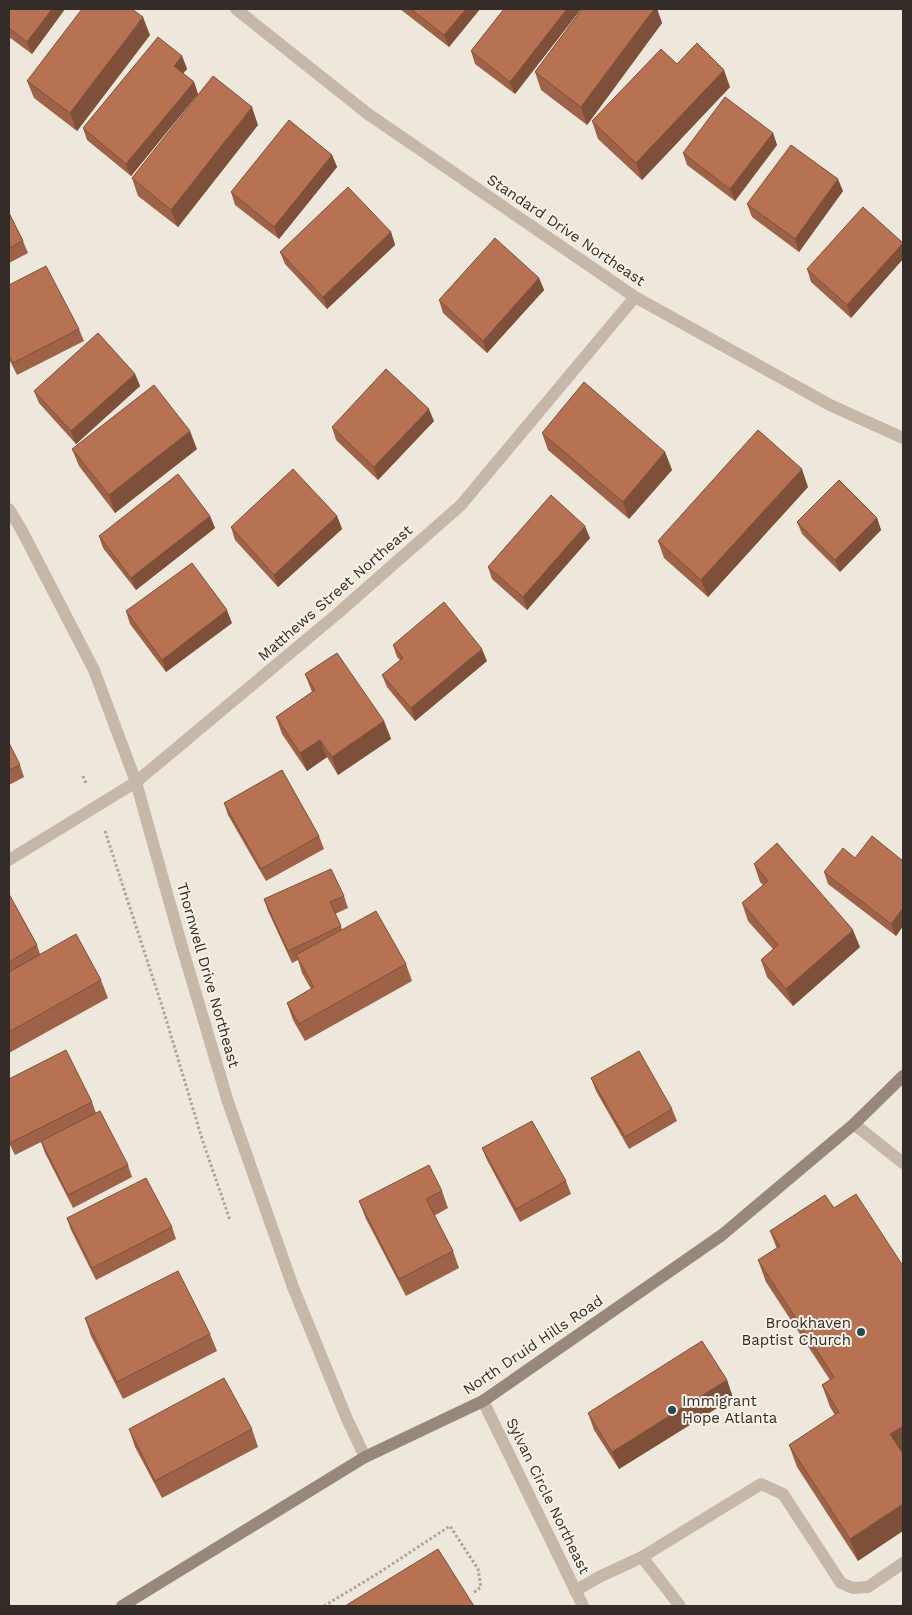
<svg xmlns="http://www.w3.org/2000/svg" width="912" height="1615" font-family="'Work Sans',sans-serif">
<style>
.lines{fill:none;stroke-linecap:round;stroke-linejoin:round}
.path{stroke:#b0a294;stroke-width:3;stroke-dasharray:2.5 2.5;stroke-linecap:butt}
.service{stroke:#c5b8a9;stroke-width:12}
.minor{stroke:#c5b8a9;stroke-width:12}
.secondary{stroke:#98887b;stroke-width:12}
.wall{fill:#9d6247}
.shaded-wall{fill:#7f5039}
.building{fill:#b67252;stroke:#7f5039}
.poi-dot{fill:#23494f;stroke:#f7f1e7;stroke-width:2}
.labels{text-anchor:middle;stroke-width:4;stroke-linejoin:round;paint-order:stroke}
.street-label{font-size:15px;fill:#332c28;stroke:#f7f1e7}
.poi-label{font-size:15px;fill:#332c28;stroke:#f7f1e7;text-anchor:end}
</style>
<rect width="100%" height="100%" fill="#eee7dc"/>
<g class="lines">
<!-- path -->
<path class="path" d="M83,776L86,783
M105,831L163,1009L203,1142L230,1220
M324,1606L377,1574L450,1526L478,1569L481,1587L472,1594"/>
<!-- service -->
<path class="service" d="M642,1557L680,1606
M575,1591L599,1577L642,1557L761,1484L783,1494L841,1583L853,1588L868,1587L903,1563"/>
<!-- minor -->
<path class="minor" d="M236,9L368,114L635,297L830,405L903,438
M9,509L21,529L94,670L136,782L182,947L228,1102L293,1287L347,1419L365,1457
M9,860L136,782L337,614L461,505L635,297
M854,1124L903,1163
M483,1401L583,1606"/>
<!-- secondary -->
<path class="secondary" d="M122,1606L365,1457L483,1401L722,1235L854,1124L903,1076"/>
</g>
<!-- wall -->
<path class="wall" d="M9,9H65L32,54L9,37Z
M400,9H480L449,47Z
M504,9H581L515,94L475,64L471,51Z
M582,9H657L662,23L587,125L541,90L535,72Z
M150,35L77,131L34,98L27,81Z
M182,56L187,69L183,73L194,82L198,94L131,176L87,140L83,128Z
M677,64L730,87L642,180L598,139L592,121Z
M258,125L178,227L138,196L132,178Z
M773,133L777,145L735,201L687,165L683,153Z
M332,155L337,167L279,239L235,205L231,192Z
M843,191L799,252L752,217L747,204Z
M9,213L23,241L28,253L9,263Z
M391,232L395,245L327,309L285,264L280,252Z
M903,244V259L851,318L811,282L807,269Z
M539,278L544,290L487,353L443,313L439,300Z
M9,285L79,329L84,341L17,375L9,359Z
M135,374L140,386L76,444L39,403L34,391Z
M434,421L378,480L336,440L332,427Z
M542,433L665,452L672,470L629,519L548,450Z
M72,449H197L115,513L79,466Z
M808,487L708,597L664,558L658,541Z
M210,516L215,528L136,590L103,548L99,536Z
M337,516L342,529L278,587L235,540L231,527Z
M877,518L881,530L840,572L802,534L797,522Z
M590,538L527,610L492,579L488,567Z
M126,611L232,623L166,672L130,624Z
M393,645L487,661L415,721L387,687L382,675L400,660L397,657Z
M305,674L384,721L391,739L338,775L327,757L307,771L282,734L276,717L312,692Z
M9,743L20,765L24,777L9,785Z
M224,803L319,836L324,849L266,881L228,815Z
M903,861V926L896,936L828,884L824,872Z
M754,864L860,947L793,1006L767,977L761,960L773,949L748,921L742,903L763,885L760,882Z
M9,894L37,945L40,954L101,980L108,998L9,1053Z
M344,896L348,908L335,914L342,929L406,964L412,981L305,1041L293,1020L287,1003L311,989L302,973L298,960L292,963L268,911L264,899Z
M591,1078L672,1109L677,1121L629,1149L596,1091Z
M9,1079L92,1102L96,1113L128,1165L132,1177L73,1208L45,1153L41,1142L15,1155L9,1143Z
M482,1148L566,1181L571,1194L520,1222L487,1160Z
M442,1191L448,1208L434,1216L453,1251L459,1268L406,1296L366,1219L359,1201Z
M825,1195L902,1453L858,1561L797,1467L789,1445L835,1415L830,1407L822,1385L830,1380L766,1282L758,1260L777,1249L770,1231Z
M67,1218L172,1227L176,1239L96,1280L71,1230Z
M85,1318L210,1334L217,1351L123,1399L91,1336Z
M727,1380L733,1398L619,1469L594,1430L588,1413Z
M129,1429H252L258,1447L162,1498L135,1447Z"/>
<!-- shaded-wall -->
<path class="shaded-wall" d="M52,9H65L32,54L27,42Z
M466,9H480L449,47L444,35Z
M567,9H581L515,94L510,82Z
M654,9H657L662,23L587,125L581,107Z
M143,17L150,35L77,131L70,113Z
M182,56L187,69L179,78L174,66Z
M724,70L730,87L642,180L636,163Z
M194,82L198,94L131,176L126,164Z
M252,107L258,125L178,227L171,210Z
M773,133L777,145L735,201L730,189Z
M332,155L337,167L279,239L274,227Z
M838,179L843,191L799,252L795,239Z
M391,232L395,245L327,309L323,297Z
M903,243V259L851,318L847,305Z
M539,278L544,290L487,353L483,341Z
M135,374L140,386L76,444L71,431Z
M429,409L434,421L378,480L374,467Z
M190,431L197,449L115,513L109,495Z
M665,452L672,470L629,519L623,502Z
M802,469L808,487L708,597L701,580Z
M210,516L215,528L136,590L131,578Z
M337,516L342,529L278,587L274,575Z
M877,518L881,530L840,572L835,560Z
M585,526L590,538L527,610L523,597Z
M227,610L232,623L166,672L162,660Z
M482,649L487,661L415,721L411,708Z
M384,721L391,739L338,775L332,757Z
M320,740L327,757L307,771L300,753Z
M903,908V926L896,936L891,924Z
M853,930L860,947L793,1006L786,989Z
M727,1380L733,1398L619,1469L612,1452Z
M903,1426V1452L898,1456L890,1434Z
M903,1504V1531L858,1561L850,1539Z"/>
<!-- building -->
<path class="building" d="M9,9H52L27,42L9,28Z
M82,9H132L143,17L70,113L27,81Z
M411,9H466L444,35Z
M504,9H567L510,82L471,51Z
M582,9H654L581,107L535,72Z
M158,37L182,56L174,66L194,82L126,164L83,128Z
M697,43L724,70L636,163L592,121L661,49L677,64Z
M213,76L252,107L171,210L132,178Z
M725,97L773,133L730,189L683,153Z
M289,120L332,155L274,227L231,192Z
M791,145L838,179L795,239L747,204Z
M348,187L391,232L323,297L280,252Z
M863,207L903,243L847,305L807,269Z
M9,213L23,241L9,248Z
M495,238L539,278L483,341L439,300Z
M46,266L79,329L13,363L9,356V285Z
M98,333L135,374L71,431L34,391Z
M386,369L429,409L374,467L332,427Z
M584,382L665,452L623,502L542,433Z
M154,385L190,431L109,495L72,449Z
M758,430L802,469L701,580L658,541Z
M293,469L337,516L274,575L231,527Z
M178,474L210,516L131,578L99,536Z
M839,480L877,518L835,560L797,522Z
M551,495L585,526L523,597L488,567Z
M192,563L227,610L162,660L126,611Z
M444,602L482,649L411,708L382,675L403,658L393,645Z
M337,653L384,721L332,757L320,740L300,753L276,717L315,690L305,674Z
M9,743L20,765L9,770Z
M282,770L319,836L261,869L224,803Z
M872,836L903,861V908L891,924L824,872L843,848L855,858Z
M777,843L853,930L786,989L761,960L778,945L742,903L768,881L754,864Z
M331,869L344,896L330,902L341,926L288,951L264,899Z
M9,894L37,945L9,962Z
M376,911L406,964L299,1024L287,1003L314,987L296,955Z
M76,934L101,980L9,1032V972Z
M66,1050L92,1102L10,1143L9,1140V1079Z
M639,1051L672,1109L625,1137L591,1078Z
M100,1111L128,1165L68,1195L41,1141Z
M532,1121L566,1181L516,1209L482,1148Z
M429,1165L442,1191L426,1199L453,1251L399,1279L359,1201Z
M146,1178L172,1227L92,1268L67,1218Z
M856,1194L903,1266V1426L890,1434L903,1454V1504L850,1539L789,1445L839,1412L822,1385L834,1377L758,1260L780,1246L770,1231L825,1195L834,1208Z
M178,1271L210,1334L117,1382L85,1318Z
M702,1341L727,1380L612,1452L588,1413Z
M224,1378L252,1429L155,1481L129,1429Z
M438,1549L474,1606H345Z"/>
<!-- markers -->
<g class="poi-dot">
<circle cx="861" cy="1332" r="5"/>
<circle cx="672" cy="1410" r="5"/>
</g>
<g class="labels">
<!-- street labels -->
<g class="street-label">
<text transform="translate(566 230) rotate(34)" y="5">Standard Drive Northeast</text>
<text transform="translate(335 593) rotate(-41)" y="5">Matthews Street Northeast</text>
<text transform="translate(208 975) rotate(74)" y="5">Thornwell Drive Northeast</text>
<text transform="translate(533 1345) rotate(-34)" y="5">North Druid Hills Road</text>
<text transform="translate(548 1496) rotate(64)" y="5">Sylvan Circle Northeast</text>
</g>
<!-- poi labels -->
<g class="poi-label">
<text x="851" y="1328">Brookhaven<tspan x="851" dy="17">Baptist Church</tspan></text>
<text x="682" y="1406" text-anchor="start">Immigrant<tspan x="682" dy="17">Hope Atlanta</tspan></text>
</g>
</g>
<!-- border -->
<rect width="912" height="1615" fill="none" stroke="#332c28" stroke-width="20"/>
</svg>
